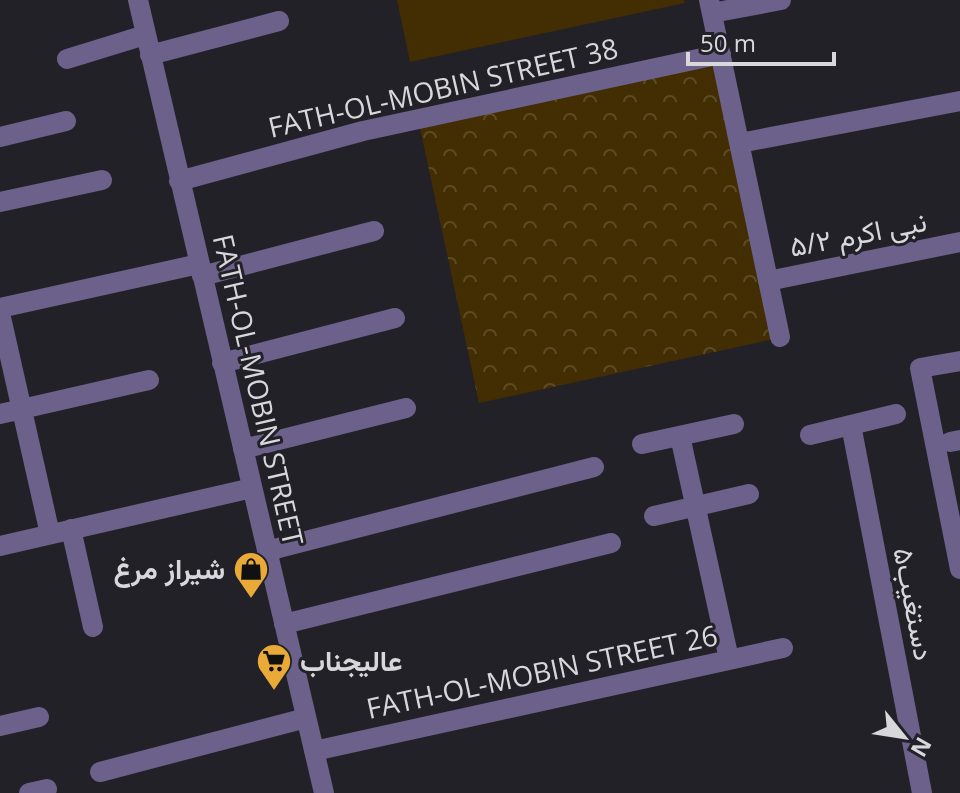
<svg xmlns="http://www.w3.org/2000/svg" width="960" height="793" font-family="'Open Sans',Vazirmatn,sans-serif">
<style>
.park{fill:url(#park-crowns)}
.pitch{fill:#432d02}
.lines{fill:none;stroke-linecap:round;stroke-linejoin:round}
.minor{stroke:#6b618a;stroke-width:20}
.labels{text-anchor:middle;stroke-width:6;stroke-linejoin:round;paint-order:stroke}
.street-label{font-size:28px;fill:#d8d7db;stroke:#222127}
.poi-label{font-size:28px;font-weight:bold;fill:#d8d7db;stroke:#222127;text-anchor:end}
</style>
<defs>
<pattern id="park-crowns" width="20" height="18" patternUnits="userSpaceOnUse" patternTransform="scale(2)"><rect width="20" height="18" fill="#432d02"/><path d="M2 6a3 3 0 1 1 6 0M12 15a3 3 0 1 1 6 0" fill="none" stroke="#5d4b26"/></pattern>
</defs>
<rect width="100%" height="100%" fill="#222127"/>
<!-- park -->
<path class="park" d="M715,64L783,337L479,403L420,128Z"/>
<!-- pitch -->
<path class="pitch" d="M397,0H684L685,3L410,62Z"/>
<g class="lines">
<!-- minor -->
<path class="minor" d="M138,0L324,793
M709,0L780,337
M712,13L781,0
M150,55L279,21
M67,59L145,35
M0,137L66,121
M740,143L960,101
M179,181L363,131L721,54
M0,202L102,180
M202,276L374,231
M768,281L960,242
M0,308L199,264
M0,313L50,534
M960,361L920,368L960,569
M222,363L395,318
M0,414L149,380
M851,425L922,793
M810,435L896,414
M680,436L729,659
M950,442L960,440
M642,444L734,424
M243,449L406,408
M654,516L749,494
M71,529L93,627
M0,546L252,488
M267,551L594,467
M284,624L611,543
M0,726L39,717
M314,751L783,648
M100,772L306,718
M29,793L47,789"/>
</g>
<!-- icons -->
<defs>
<g id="shop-pin" transform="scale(1.8)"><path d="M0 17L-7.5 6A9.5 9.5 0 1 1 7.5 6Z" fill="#e9aa38" stroke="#222127"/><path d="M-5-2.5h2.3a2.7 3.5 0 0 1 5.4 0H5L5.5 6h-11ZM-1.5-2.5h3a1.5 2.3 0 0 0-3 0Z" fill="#111"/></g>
<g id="supermarket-pin" transform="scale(1.8)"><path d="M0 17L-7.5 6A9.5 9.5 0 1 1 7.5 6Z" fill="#e9aa38" stroke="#222127"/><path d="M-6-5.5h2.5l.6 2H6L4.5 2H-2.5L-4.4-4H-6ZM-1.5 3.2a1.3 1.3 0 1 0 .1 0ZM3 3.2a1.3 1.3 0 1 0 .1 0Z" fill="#111"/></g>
</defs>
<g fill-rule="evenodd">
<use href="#shop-pin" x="251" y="569"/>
<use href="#supermarket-pin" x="274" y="661"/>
</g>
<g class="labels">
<!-- street labels -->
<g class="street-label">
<text transform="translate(443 88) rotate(-13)" y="10">FATH-OL-MOBIN STREET 38</text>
<text transform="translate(858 234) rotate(-11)" y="10">نبی اکرم ۵/۲</text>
<text transform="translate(258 390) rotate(77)" y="10">FATH-OL-MOBIN STREET</text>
<text transform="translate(914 604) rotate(79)" y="10">دستغیب۵</text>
<text transform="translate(542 672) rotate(-12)" y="10">FATH-OL-MOBIN STREET 26</text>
</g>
<!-- poi labels -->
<g class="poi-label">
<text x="225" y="579">شیراز مرغ</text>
<text x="300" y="671" text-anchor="start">عالیجناب</text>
</g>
</g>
<!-- north arrow -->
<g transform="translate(904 737) rotate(120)" stroke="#222127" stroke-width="6" paint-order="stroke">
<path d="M0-6L14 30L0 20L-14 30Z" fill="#d8d7db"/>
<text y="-12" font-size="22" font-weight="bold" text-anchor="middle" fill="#d8d7db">N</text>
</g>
<!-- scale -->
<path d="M688 52v12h146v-12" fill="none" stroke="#d8d7db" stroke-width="4"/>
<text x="700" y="52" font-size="24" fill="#d8d7db" stroke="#222127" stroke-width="6" paint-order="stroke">50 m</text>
</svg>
